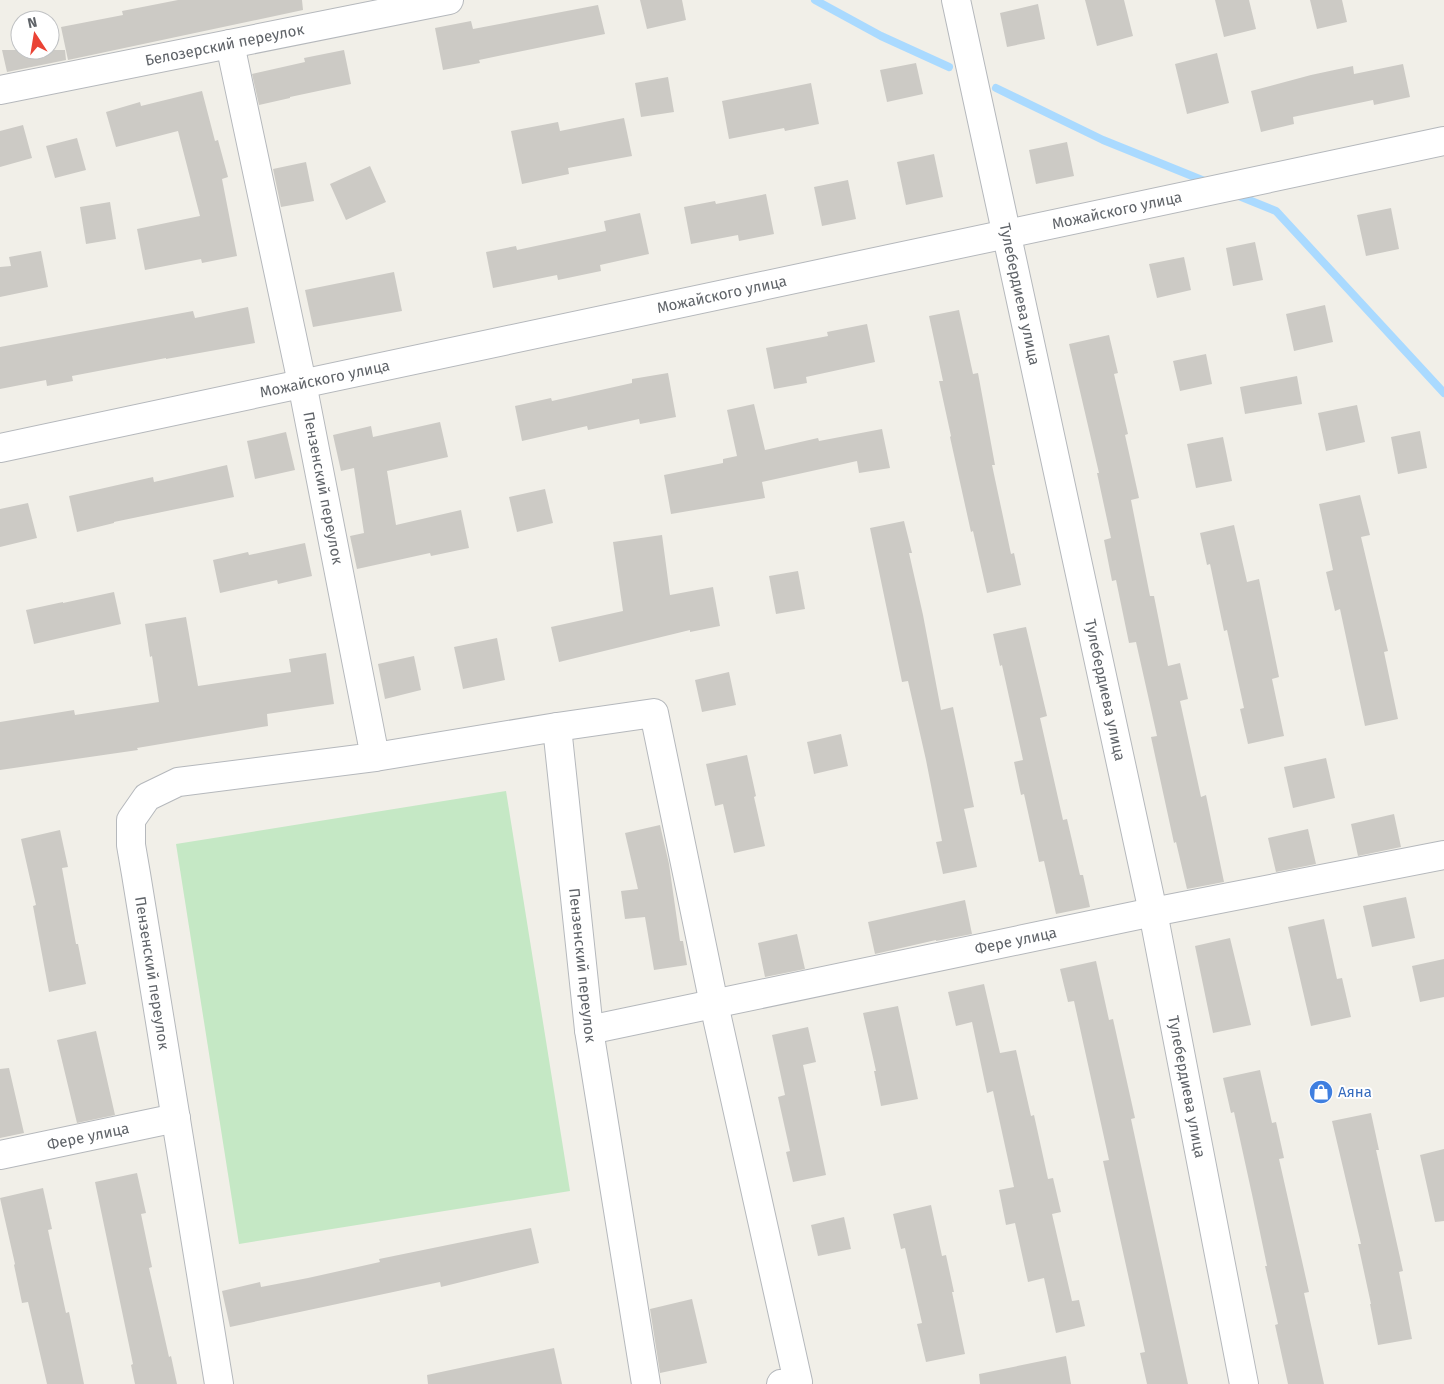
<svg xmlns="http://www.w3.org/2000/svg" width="1444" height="1384" font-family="'Fira Sans',sans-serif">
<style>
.green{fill:#c5e8c5}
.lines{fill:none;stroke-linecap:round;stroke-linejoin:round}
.stream{stroke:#aadaff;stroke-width:8}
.building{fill:#cccac5}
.minor-casing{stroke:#b5b8bc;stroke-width:30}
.minor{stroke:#fff;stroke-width:28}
.labels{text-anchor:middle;stroke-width:4;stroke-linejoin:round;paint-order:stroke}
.street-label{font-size:15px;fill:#5f6368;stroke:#fff}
.shop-label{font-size:15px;fill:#366cbe;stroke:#fff;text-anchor:start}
</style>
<rect width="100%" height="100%" fill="#f1efe8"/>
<!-- green -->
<path class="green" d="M506,791L570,1191L239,1244L176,844Z"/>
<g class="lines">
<!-- stream -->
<path class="stream" d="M815,0L881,36L949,67
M996,88L1103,140L1207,182
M1234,194L1276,211L1444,393"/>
</g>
<!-- building -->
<path class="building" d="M178,0H302L303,10L68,60L61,27L123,15L122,11Z
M640,0H682L686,20L647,29Z
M1085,0H1124L1133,36L1097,46Z
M1215,0H1249L1256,29L1224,37Z
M1310,0H1342L1347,22L1317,29Z
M1038,4L1045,39L1007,47L1000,13Z
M598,5L605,34L479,60L480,63L443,70L435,28L471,21L473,29Z
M2,50H65L66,60L7,72Z
M344,50L351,84L290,97V98L259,105L252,74L305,62L304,58Z
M1217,53L1229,103L1187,114L1175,64Z
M916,63L923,94L887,102L880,70Z
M1403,64L1410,97L1374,105L1373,100L1293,117L1294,124L1261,132L1251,91L1311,75L1353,66L1354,74Z
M668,77L674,112L641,117L635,83Z
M811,83L819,124L785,131L784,128L729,139L722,101Z
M202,91L215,141L218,140L228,177L222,179L237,256L202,263L201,259L145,270L137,229L200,216L178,131L116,147L106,112L140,102L141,106Z
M624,118L632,156L568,168L569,174L522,184L511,131L558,122L560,131Z
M23,125L32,158L0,167V131Z
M77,138L86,170L55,178L46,146Z
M1067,142L1074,176L1036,184L1029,150Z
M934,154L943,197L906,205L897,162Z
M306,162L314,201L281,207L273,169Z
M370,166L386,202L346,220L330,184Z
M848,180L856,219L822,226L814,187Z
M766,194L774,234L739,241L738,235L691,244L684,207L715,201L716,204Z
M110,202L116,239L86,244L80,207Z
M1391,208L1399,249L1366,256L1357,215Z
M640,213L649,254L600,265L601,271L558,280L557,275L493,288L486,252L516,246L517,250L606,231L604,221Z
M1255,242L1263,280L1233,286L1226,248Z
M41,251L48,287L0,297V267L11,266L9,257Z
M1184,257L1191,290L1157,298L1149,264Z
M394,272L402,311L313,327L305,290Z
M1325,305L1333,342L1294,351L1286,314Z
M248,307L255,343L166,359V358L72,376L73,381L47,386L46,380L0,389V347L193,311L195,318Z
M959,310L973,374L978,373L995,465H992L1011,554L1014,553L1021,585L987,593L973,531L971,532L950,437L951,436L939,381H943L929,316Z
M867,324L875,362L806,377L807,383L774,389L766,348L828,336L827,332Z
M1109,335L1118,373L1114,374L1128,434L1125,435L1139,498L1131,500L1150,596H1154L1168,666L1180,663L1188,699L1180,701L1201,797L1206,795L1224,882L1187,889L1176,842L1174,843L1151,737L1157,736L1136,642L1129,643L1116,580L1112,581L1104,540L1111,538L1097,473H1099L1069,344Z
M1206,354L1212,384L1180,391L1173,361Z
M668,373L676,417L640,424L639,419L588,430L587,426L522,441L515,406L551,398L552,401L632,383V379Z
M1297,376L1302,404L1245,414L1240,387Z
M754,404L765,450L818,438L819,441L882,429L890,468L859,473L857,461L762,482L765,498L671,514L664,475L723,463V459L737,456L727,410Z
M1357,405L1365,442L1326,451L1318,413Z
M440,422L448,457L387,471L396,525L461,510L469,548L431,556L430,553L357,569L350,536L364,533L354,468L341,471L333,435L371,426L373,437Z
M1420,431L1427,468L1398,474L1391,437Z
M286,432L295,470L255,479L247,441Z
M1223,437L1232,481L1196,488L1187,444Z
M227,465L234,497L114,522V523L77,532L69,496L153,477L154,482Z
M545,489L553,523L517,532L509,497Z
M1360,495L1370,535L1361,537L1388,651L1384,652L1398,719L1365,726L1340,609L1335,611L1326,572L1333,570L1319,504Z
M28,503L37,538L0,547V509Z
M904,521L912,553H909L923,615L941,710L953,707L974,807L964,809L977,867L943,874L936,842L942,841L926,760L908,681L902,682L870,528Z
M1234,525L1247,582L1259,579L1279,677L1272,679L1284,736L1248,744L1240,709L1244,708L1227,630L1224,631L1210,564L1207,565L1200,533Z
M662,535L670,595L713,587L720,626L690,632V630L559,662L551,627L623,611L613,542Z
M305,543L312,576L278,584L277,580L220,593L213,560L248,552L249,555Z
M798,571L805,609L776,614L769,576Z
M114,592L121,624L34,644L26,610L63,602V603Z
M186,617L198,686L291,672L289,659L326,653L334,704L267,714L268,726L137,748L138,750L0,770V722L74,710L75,715L159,702L152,656L150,657L145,624Z
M1026,627L1047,716L1040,718L1063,820L1067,819L1080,875H1083L1090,907L1056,914L1044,861L1039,862L1024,794L1021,795L1014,762L1023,760L1002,665L1000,666L993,634Z
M497,638L505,680L463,689L454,647Z
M414,656L421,690L385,699L378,664Z
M729,672L736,705L702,712L695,680Z
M841,734L848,766L814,774L807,742Z
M747,755L756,796L754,797L765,846L734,853L723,804L715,806L706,764Z
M1326,758L1335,798L1293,808L1284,767Z
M1394,814L1401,847L1358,856L1351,824Z
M660,825L669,864L680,941H683L687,965L654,970L645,917L625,919L621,891L638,889L625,833Z
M1308,829L1316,864L1276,872L1268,838Z
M60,830L68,867L62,868L76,944H78L86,984L49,992L33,906L36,905L21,839Z
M1406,897L1415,938L1372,947L1363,906Z
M965,900L972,934L936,941V940L875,954L868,922Z
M1324,919L1337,979L1342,978L1351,1017L1311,1026L1288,927Z
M797,934L805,969L765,977L758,943Z
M1230,938L1251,1025L1213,1033L1195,946Z
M1444,959V997L1420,1002L1412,966Z
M1096,961L1109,1020L1113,1019L1135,1118L1131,1119L1188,1384H1147L1140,1353L1145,1352L1103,1161L1109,1160L1074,1001L1068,1002L1060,969Z
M984,984L1000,1053L1016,1050L1031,1116L1034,1115L1048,1179L1053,1178L1061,1212L1052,1214L1072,1301L1079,1300L1085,1326L1056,1333L1044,1278L1028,1282L1015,1223L1006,1225L999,1190L1014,1187L993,1091L987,1093L972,1022L956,1026L948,992Z
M898,1006L918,1099L881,1106L874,1071H876L863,1013Z
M808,1027L816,1062L803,1065L826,1175L793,1182L786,1152L790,1151L778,1097L785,1095L772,1035Z
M96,1031L115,1115L77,1123L57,1040Z
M9,1068L24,1133L0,1138V1069Z
M1260,1070L1272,1123L1276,1122L1284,1158L1279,1159L1309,1292L1304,1293L1324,1384H1288L1275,1325L1278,1324L1265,1266H1267L1253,1199L1234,1112L1231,1113L1223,1078Z
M1371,1113L1379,1150H1376L1403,1271L1399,1272L1412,1339L1378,1345L1370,1304H1371L1358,1244H1361L1332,1121Z
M1444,1149V1221L1435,1222L1420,1155Z
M137,1173L146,1213L141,1214L152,1267L149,1268L169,1357L171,1356L177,1384H135L131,1365L133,1364L95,1182Z
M43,1188L52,1229L48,1230L66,1313L69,1312L84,1384H47L28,1302L22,1303L14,1265L15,1264L0,1198Z
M931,1205L942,1256L946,1255L954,1292H952L965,1354L926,1362L917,1324L922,1323L905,1248L901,1249L893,1214Z
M844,1217L851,1249L818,1256L811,1225Z
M531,1228L539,1263L441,1287L440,1282L230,1327L222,1291L260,1282L261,1287L308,1278L380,1262L379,1259Z
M692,1299L707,1363L660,1373L650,1309Z
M554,1348L562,1384H428L427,1375Z
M1066,1356L1071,1384H980L979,1374Z"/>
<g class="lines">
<!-- minor casing -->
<g class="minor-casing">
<g id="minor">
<path id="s1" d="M956,0L1153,912L1244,1384"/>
<path id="s2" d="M0,90L449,0"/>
<path id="s3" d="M0,448L1444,141"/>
<path d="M557,727L654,713L714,1004L798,1382L781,1384"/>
<path id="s4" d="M375,757L557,727L589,1030L646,1384"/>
<path id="s5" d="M589,1030L1153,912L1444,855"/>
<path id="s6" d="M0,1155L176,1118"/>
<path d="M219,1384L136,874L131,845V820L147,797L178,782L375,757L302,383L230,44"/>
</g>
</g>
<!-- minor -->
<use href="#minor" class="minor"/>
</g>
<!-- icons -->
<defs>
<g id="shop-disc" transform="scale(1.25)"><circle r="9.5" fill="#3f7fe0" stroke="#fff"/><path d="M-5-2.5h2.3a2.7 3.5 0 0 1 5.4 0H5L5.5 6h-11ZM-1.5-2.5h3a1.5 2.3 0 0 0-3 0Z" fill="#fff"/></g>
</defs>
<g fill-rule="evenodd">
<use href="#shop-disc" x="1321" y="1092"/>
</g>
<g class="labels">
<!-- street labels -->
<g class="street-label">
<text dy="5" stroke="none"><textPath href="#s2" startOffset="229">Белозерский переулок</textPath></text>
<text dy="5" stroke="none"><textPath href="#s3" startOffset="1142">Можайского улица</textPath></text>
<text dy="5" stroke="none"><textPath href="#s3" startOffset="738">Можайского улица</textPath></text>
<text dy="5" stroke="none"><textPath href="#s1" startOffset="301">Тулебердиева улица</textPath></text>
<text dy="5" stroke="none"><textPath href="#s3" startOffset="332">Можайского улица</textPath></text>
<text transform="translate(323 488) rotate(79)" y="5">Пензенский переулок</text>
<text dy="5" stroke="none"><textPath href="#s1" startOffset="706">Тулебердиева улица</textPath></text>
<text dy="5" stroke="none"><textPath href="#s5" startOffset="436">Фере улица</textPath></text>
<text dy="5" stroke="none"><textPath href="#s4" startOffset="424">Пензенский переулок</textPath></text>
<text transform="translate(152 973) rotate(81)" y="5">Пензенский переулок</text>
<text dy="5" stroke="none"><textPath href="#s1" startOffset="1111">Тулебердиева улица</textPath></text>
<text dy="5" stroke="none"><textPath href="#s6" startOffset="90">Фере улица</textPath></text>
</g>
<!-- shop labels -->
<g class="shop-label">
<text x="1338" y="1097">Аяна</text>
</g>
</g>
<!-- north arrow -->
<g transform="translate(35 35) rotate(348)"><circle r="24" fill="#ffffff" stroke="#bfc1c3"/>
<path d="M0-4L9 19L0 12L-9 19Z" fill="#ea4335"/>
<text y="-8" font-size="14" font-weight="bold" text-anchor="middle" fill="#5f6368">N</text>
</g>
</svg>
